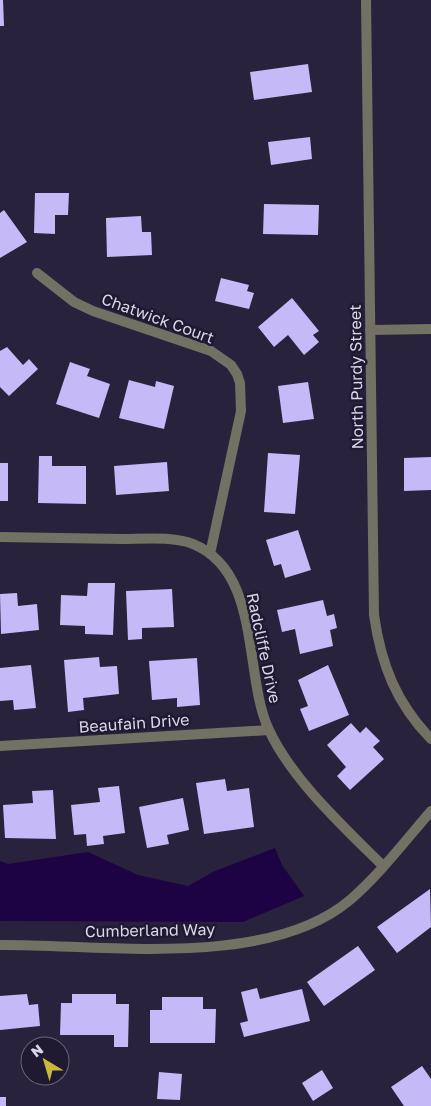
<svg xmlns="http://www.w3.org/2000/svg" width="431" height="1106" font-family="'Golos Text',sans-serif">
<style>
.water{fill:#1e0344}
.building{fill:#c6b9f7}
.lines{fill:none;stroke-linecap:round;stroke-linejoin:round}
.minor{stroke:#727163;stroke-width:10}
.tertiary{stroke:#727163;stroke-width:10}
.labels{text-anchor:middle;stroke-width:5;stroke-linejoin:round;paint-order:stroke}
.street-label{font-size:16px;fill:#dad7e8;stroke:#1f1932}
</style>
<rect width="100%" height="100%" fill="#29223c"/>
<!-- water -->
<path class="water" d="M275,848L282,865L304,896L243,922L0,921V861L8,864L88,852L138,875L188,886L215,871Z"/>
<!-- building -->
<path class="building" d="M0,0H3L4,26H0Z
M308,64L312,92L254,100L250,72Z
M310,137L312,159L271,165L268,142Z
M35,193H69L68,215H55V234L34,233Z
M264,204L319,205L318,235L263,234Z
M4,210L27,242L0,258V213Z
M141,216L142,232H151L152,255L107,257L106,218Z
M221,278L249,285L247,291L254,293L249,309L215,301Z
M292,298L319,331L313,335L319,342L304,355L288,335L274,347L258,327Z
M7,347L23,365L29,359L38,369L9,396L0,387V351Z
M70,362L90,369L87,376L110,384L99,418L56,404Z
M129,380L155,387L156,381L174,386L164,429L119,418Z
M308,382L314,419L283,423L278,386Z
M268,453L300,455L295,514L264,512Z
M39,456H52V466H86V504L38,503Z
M431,457V490L404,491V458Z
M167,462L169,491L116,495L114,466Z
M0,463H8V501H0Z
M298,530L311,570L285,578L281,564L274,566L266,540Z
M88,583H115L113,635L85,634V626L60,625L61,595L87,596Z
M172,589L174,627L142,628V639L128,640L126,591Z
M17,593L18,606L37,604L39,630L1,634L0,594Z
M323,600L327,616L334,614L337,628L330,630L333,646L300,654L295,629L282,632L277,610Z
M99,657L100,667L117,666L119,694L83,698L84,710L68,712L64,660Z
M197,658L200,705L177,707V698L152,700L149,661Z
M31,665L36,708L14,710L13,700L0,701V668Z
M328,665L349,715L309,731L300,709L308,706L298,680Z
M351,723L360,733L366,727L380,741L373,747L384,759L350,790L337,776L346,767L327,745Z
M225,779L227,791L249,788L254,827L204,834L196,783Z
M119,786L125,833L103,836L104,844L87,846L86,834L74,835L71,805L100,802L98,788Z
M53,790L56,839L5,838L3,805L33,803L32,791Z
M183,798L189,830L167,835L169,844L147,848L139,807Z
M430,889L431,927L397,953L377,927Z
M358,946L375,970L324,1006L307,982Z
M257,988L260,999L302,989L310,1021L244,1037L240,1023L248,1021L241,992Z
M27,994L29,1005L38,1004L40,1026L0,1030V996Z
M72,994H116V1004H129L128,1047H114V1035H60L61,1003H72Z
M162,997H203V1009H216L215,1043H150V1010H162Z
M422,1066L431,1079V1106H404L391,1087Z
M322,1070L333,1088L313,1101L302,1083Z
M159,1072L182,1074L180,1100L157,1099Z
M0,1097H6V1106H0Z"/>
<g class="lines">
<!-- minor -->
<path class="minor" d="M37,273L74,302L93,311L211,351L231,365L237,374L240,383L241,411L210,554
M370,330L431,329
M0,537C40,538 81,538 121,539C144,539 172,536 193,544C262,572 243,675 269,730C292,780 345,828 383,866
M0,746L269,730
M0,945C102,944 267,970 350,900C380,874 405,841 431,811"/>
<!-- tertiary -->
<path class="tertiary" d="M366,0L374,615C381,664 396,703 431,739"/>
</g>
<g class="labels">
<!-- street labels -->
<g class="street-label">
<text transform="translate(158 318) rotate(20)" y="6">Chatwick Court</text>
<text transform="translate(356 377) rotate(-91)" y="6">North Purdy Street</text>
<text transform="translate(264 648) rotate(78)" y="6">Radcliffe Drive</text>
<text transform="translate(134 723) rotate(-4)" y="6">Beaufain Drive</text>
<text transform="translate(150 930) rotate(-1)" y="6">Cumberland Way</text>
</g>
</g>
<!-- north arrow -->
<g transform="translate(45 1061) rotate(322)"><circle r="24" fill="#1f1932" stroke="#6a657b"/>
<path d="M0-4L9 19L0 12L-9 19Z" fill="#c9ba3a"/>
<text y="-8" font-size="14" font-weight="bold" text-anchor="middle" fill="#dad7e8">N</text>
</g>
</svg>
